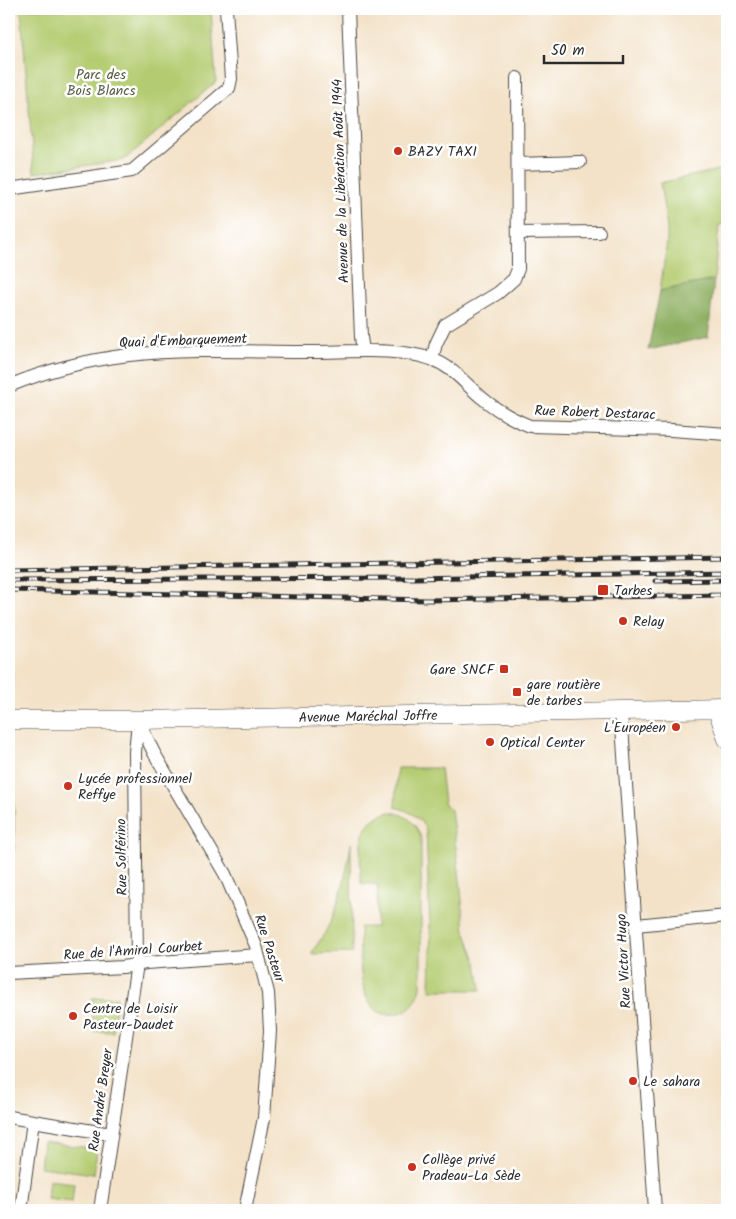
<svg xmlns="http://www.w3.org/2000/svg" width="736" height="1219" font-family="Kalam,sans-serif">
<style>
.green{fill:#b4cc71;stroke:#707c4e}
.forest{fill:#8fb063;stroke:#5d6e47}
.lines{fill:none;stroke-linecap:round;stroke-linejoin:round}
.street-casing{stroke:#494643;stroke-width:14}
.secondary-casing{stroke:#494643;stroke-width:19}
.street{stroke:#fff;stroke-width:12}
.secondary{stroke:#fff;stroke-width:18}
.rail-casing{stroke:#2b2b2b;stroke-width:5}
.rail{stroke:#fff;stroke-width:3;stroke-dasharray:9;stroke-linecap:butt}
.poi-dot{fill:#c8321e;stroke:#fff;stroke-width:2}
.labels{text-anchor:middle;stroke-width:5;stroke-linejoin:round;paint-order:stroke}
.park-label{font-size:14px;fill:#545b40;stroke:#fff}
.poi-label{font-size:14px;fill:#2b2b2b;stroke:#fff;text-anchor:start}
.street-label{font-size:14px;fill:#2b2b2b;stroke:#fff}
</style>
<rect width="100%" height="100%" fill="#fff"/>
<filter id="ink" filterUnits="userSpaceOnUse"><feTurbulence type="fractalNoise" baseFrequency=".02" numOctaves="2"/><feDisplacementMap in="SourceGraphic" scale="10" xChannelSelector="R" yChannelSelector="G"/><feConvolveMatrix kernelMatrix="1 2 1 2 8 2 1 2 1" color-interpolation-filters="sRGB"/></filter>
<filter id="wash" filterUnits="userSpaceOnUse"><feTurbulence type="fractalNoise" baseFrequency=".0096" numOctaves="4" result="noise"/><feDisplacementMap in="SourceGraphic" scale="20" xChannelSelector="R" yChannelSelector="G"/><feGaussianBlur stdDeviation="1.12" result="paint"/><feColorMatrix in="noise" values="0 0 0 0 0 0 0 0 0 0 0 0 0 0 0 0 0 1.4 0 .05"/><feComposite in="paint" operator="in"/></filter>
<g filter="url(#wash)">
<rect width="100%" height="100%" fill="#f3e2c8"/>
<!-- green -->
<path class="green" d="M21,9H211L216,82L124,160L34,173Z
M727,168L725,223L719,225L714,280L660,291L667,242V228L660,183Z
M397,768H440L444,803L451,810L459,871L465,931L477,963L481,990H430L431,952L426,830C419,816 410,811 395,807Z
M9,787H14V850H9Z
M391,812C407,815 416,822 421,838V988C417,1001 412,1009 399,1013C353,1025 361,953 360,927H376L378,885L361,883C361,853 353,819 391,812Z
M351,843L352,953L311,954C316,945 324,936 328,927C341,901 347,871 351,843Z
M117,997L113,1032L93,1031L92,998Z
M43,1142L97,1149L94,1174L40,1167Z
M49,1180L74,1183L72,1202L47,1199Z"/>
<!-- forest -->
<path class="forest" d="M714,280L708,337L648,350L660,291Z"/>
</g>
<g filter="url(#ink)">
<g class="lines">
<!-- street casing -->
<g class="street-casing">
<path id="street" d="M348,9L361,337L363,351
M518,164L580,162
M9,189L132,171L229,88L231,79L226,9
M518,233L599,232
M432,359L436,344L445,325L498,293L514,279L518,269L517,78
M9,386C47,370 88,360 129,355C189,348 254,352 314,352C349,352 398,347 431,359C452,366 464,383 481,397C496,410 512,419 530,426L671,430L727,434
M621,711L655,1210
M138,720L154,753L225,874L256,946L268,993L270,1031L264,1118L245,1210
M636,925L727,916
M9,973L123,967L146,963L258,955
M9,1117L111,1134
M21,1210L33,1121
M100,1210L137,964L135,752L138,721"/>
</g>
<!-- secondary casing -->
<g class="secondary-casing">
<path id="secondary" d="M717,709L727,739
M9,720H138L727,709"/>
</g>
<!-- street -->
<use href="#street" class="street"/>
<!-- secondary -->
<use href="#secondary" class="secondary"/>
<!-- rail casing -->
<g class="rail-casing">
<path id="rail" d="M9,570L727,557
M9,580L412,578L727,572
M655,581L727,580
M9,590L427,600L727,595"/>
</g>
<!-- rail -->
<use href="#rail" class="rail"/>
</g>
</g>
<!-- markers -->
<g class="poi-dot">
<circle cx="398" cy="151" r="5"/>
<rect x="597" y="584" width="12" height="12" rx="2.5"/>
<circle cx="623" cy="621" r="5"/>
<rect x="499" y="664" width="10" height="10" rx="2.5"/>
<rect x="512" y="687" width="10" height="10" rx="2.5"/>
<circle cx="676" cy="727" r="5"/>
<circle cx="490" cy="742" r="5"/>
<circle cx="68" cy="786" r="5"/>
<circle cx="73" cy="1016" r="5"/>
<circle cx="633" cy="1081" r="5"/>
<circle cx="412" cy="1167" r="5"/>
</g>
<g class="labels">
<!-- park labels -->
<g class="park-label">
<text x="101" y="79">Parc des<tspan x="101" dy="16">Bois Blancs</tspan></text>
</g>
<!-- poi labels -->
<g class="poi-label">
<text x="408" y="156">BAZY TAXI</text>
<text x="614" y="595">Tarbes</text>
<text x="633" y="626">Relay</text>
<text x="494" y="674" text-anchor="end">Gare SNCF</text>
<text x="527" y="689">gare routière<tspan x="527" dy="16">de tarbes</tspan></text>
<text x="666" y="732" text-anchor="end">L'Européen</text>
<text x="500" y="747">Optical Center</text>
<text x="78" y="783">Lycée professionnel<tspan x="78" dy="16">Reffye</tspan></text>
<text x="83" y="1013">Centre de Loisir<tspan x="83" dy="16">Pasteur-Daudet</tspan></text>
<text x="643" y="1086">Le sahara</text>
<text x="422" y="1164">Collège privé<tspan x="422" dy="16">Pradeau-La Sède</tspan></text>
</g>
<!-- street labels -->
<g class="street-label">
<text transform="translate(340 181) rotate(-92)" y="5">Avenue de la Libération Août 1944</text>
<text transform="translate(183 340) rotate(-2)" y="5">Quai d'Embarquement</text>
<text transform="translate(595 412) rotate(2)" y="5">Rue Robert Destarac</text>
<text transform="translate(368 716) rotate(-1)" y="5">Avenue Maréchal Joffre</text>
<text transform="translate(121 857) rotate(-91)" y="5">Rue Solférino</text>
<text transform="translate(270 948) rotate(72)" y="5">Rue Pasteur</text>
<text transform="translate(133 950) rotate(-4)" y="5">Rue de l'Amiral Courbet</text>
<text transform="translate(623 961) rotate(-93)" y="5">Rue Victor Hugo</text>
<text transform="translate(100 1100) rotate(-82)" y="5">Rue André Breyer</text>
</g>
</g>
<!-- margin -->
<rect width="736" height="1219" fill="none" stroke="#fff" stroke-width="30"/>
<!-- scale -->
<path d="M544 55v8h79v-8" fill="none" stroke="#2b2b2b" stroke-width="2.5"/>
<text x="551" y="55" font-size="15" fill="#2b2b2b" stroke="#ffffff" stroke-width="4" paint-order="stroke">50 m</text>
</svg>
